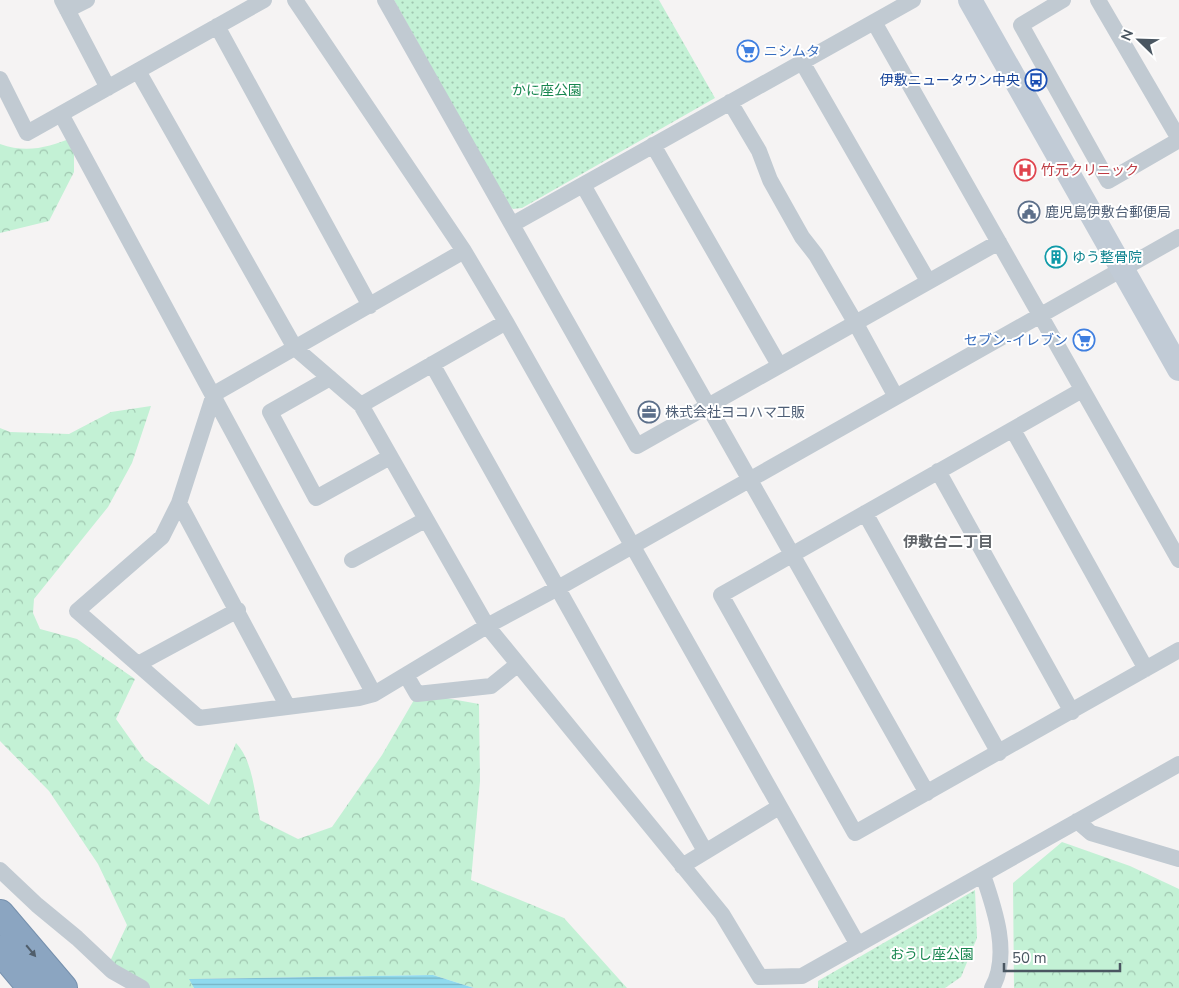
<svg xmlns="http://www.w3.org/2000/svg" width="1179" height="988" font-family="'Nunito Sans','Noto Sans JP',sans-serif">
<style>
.grass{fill:url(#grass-dots)}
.forest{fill:url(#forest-crowns)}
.water{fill:url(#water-rules)}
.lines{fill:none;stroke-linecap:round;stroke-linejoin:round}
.highway-casing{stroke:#7690ad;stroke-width:30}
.street{stroke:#c1cad2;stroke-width:16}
.secondary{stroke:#c1cbd6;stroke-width:24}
.highway{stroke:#8ba5c1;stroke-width:28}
.oneway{fill:#505e6b}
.labels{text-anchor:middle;stroke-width:4;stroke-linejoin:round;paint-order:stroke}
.shop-label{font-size:14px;fill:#366cbe;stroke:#fff;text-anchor:start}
.transit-label{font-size:14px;fill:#164399;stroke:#fff;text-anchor:end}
.park-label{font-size:14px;fill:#17864f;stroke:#fff}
.health-label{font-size:14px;fill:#be3a42;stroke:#fff;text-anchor:start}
.service-label{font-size:14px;fill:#4e5e75;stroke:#fff;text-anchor:start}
.culture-label{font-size:14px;fill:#0d838f;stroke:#fff;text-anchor:start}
.neighbourhood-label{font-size:15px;font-weight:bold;fill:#5f6368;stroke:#fff}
</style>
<defs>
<pattern id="grass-dots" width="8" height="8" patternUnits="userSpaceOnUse" patternTransform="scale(1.25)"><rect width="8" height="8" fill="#c3f1d5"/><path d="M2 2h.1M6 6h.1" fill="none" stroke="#a0c6b0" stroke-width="1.8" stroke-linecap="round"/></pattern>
<pattern id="forest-crowns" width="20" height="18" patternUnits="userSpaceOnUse" patternTransform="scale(1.25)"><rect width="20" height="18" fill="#c3f1d5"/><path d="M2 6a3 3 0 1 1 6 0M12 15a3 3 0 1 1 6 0" fill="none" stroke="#a0c6b0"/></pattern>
<pattern id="water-rules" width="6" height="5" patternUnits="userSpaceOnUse" patternTransform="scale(1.25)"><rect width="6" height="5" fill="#90daee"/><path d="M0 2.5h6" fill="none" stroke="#78b4c4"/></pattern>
</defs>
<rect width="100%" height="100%" fill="#f5f3f3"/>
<!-- grass -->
<path class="grass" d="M394,0H659L715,98L522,208L513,209L509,206Z
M975,890L977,938L961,977L945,988H818V981Z"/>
<!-- forest -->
<path class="forest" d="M74,137V172L49,221L0,233V144C28,154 48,147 74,137Z
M151,406L132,463L108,507L34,599L33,613L40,629L77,639L135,679L116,719L145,760L209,805L236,743C253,760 255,796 260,820L298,839L332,827L382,755L418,693L479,704L480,781L471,880L564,918L627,988H474L433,975L190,979L194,988H128L105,972L127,925L98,864L49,791L0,741V428L10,432L69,434L111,412Z
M1062,842L1130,866L1179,889V988H1014L1013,883Z"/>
<!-- water -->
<path class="water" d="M433,975L474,988H194L189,979Z"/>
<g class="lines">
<!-- highway casing -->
<g class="highway-casing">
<path id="highway" d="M0,914L63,988
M0,950L32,988"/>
</g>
<!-- street -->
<path class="street" d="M62,0L108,88
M295,0L464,251L506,322L858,945
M385,0L637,446L999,242
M1063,0L1021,25L1108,181L1179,140
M1098,0L1179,139
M67,10L87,0
M874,22L1179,560
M217,26L370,306
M802,62L928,281
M138,71L295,348L361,405L487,626L722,914L760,977L802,976L1179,764
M0,79L27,133L264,0
M730,102L759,151L770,180L802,237L816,255L855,322L896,397
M61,114L374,694
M653,145L779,365
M583,185L927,793
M513,224L913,0
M464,251L214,394L179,503L162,537L77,611L199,718L359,698L374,694L487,626L558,588L1179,237
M432,364L705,851
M330,378L270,412L316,498L390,457
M1082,390L721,595L855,833L1179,650
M361,405L506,322
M1013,430L1146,669
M938,471L1072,712
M179,503L288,707
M865,513L999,753
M352,560L425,520
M138,664L238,610
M406,675L417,694L491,686L517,665
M1077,821L1091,833L1179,859
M682,866L779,807
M0,870L37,905L77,938L112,971L142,988
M983,875C994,907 1011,955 992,988"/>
<!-- secondary -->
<path class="secondary" d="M970,0L1179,369"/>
<!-- highway -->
<use href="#highway" class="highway"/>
</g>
<!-- one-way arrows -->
<defs><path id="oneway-solid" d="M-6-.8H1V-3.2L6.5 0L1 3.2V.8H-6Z" transform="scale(1.25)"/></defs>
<use class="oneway" href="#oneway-solid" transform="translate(31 951) rotate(50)"/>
<!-- icons -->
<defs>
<g id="supermarket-ring" transform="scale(1.125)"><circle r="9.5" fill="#fff" stroke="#3f7fe0" stroke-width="1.5"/><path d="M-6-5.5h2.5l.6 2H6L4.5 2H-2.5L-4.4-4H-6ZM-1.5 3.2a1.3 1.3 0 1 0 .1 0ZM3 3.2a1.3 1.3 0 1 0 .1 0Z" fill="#3f7fe0"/></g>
<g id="bus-ring" transform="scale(1.125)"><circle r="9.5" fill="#fff" stroke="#1a4fb4" stroke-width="1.5"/><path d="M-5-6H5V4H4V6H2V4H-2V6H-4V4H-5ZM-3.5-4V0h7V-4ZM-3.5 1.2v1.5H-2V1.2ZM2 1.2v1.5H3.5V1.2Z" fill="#1a4fb4"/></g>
<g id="hospital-ring" transform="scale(1.125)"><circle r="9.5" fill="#fff" stroke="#e0444e" stroke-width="1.5"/><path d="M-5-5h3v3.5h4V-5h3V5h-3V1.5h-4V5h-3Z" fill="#e0444e"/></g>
<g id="civic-ring" transform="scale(1.125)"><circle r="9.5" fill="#fff" stroke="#5c6f8a" stroke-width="1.5"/><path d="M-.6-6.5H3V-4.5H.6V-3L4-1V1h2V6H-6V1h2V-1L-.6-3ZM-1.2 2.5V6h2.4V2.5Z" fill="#5c6f8a"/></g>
<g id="building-ring" transform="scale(1.125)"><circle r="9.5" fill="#fff" stroke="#0f9aa8" stroke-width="1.5"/><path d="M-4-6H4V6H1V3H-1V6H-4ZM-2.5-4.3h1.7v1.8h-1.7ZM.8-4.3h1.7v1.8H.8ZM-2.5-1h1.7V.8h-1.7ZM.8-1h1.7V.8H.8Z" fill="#0f9aa8"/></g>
<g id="office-ring" transform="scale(1.125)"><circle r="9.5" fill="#fff" stroke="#5c6f8a" stroke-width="1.5"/><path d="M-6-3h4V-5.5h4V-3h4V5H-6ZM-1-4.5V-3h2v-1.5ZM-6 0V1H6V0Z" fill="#5c6f8a"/></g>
</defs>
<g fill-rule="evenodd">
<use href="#supermarket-ring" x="748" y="51"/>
<use href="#bus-ring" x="1036" y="80"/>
<use href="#hospital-ring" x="1025" y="170"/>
<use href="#civic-ring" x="1029" y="212"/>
<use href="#building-ring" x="1056" y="257"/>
<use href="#supermarket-ring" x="1084" y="340"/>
<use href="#office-ring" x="649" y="412"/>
</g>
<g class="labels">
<!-- shop labels -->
<g class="shop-label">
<text x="764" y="56">ニシムタ</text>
<text x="1068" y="345" text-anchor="end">セブン-イレブン</text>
</g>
<!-- transit labels -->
<g class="transit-label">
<text x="1020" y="85">伊敷ニュータウン中央</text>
</g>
<!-- park labels -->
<g class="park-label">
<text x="547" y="95">かに座公園</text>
<text x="932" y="959">おうし座公園</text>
</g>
<!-- health labels -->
<g class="health-label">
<text x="1041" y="175">竹元クリニック</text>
</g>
<!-- service labels -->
<g class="service-label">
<text x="1045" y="217">鹿児島伊敷台郵便局</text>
<text x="665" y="417">株式会社ヨコハマ工販</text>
</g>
<!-- culture labels -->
<g class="culture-label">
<text x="1072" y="262">ゆう整骨院</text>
</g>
<!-- neighbourhood labels -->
<g class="neighbourhood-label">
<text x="948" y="547">伊敷台二丁目</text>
</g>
</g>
<!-- north arrow -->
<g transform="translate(1139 40) rotate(293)" stroke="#ffffff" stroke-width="4" paint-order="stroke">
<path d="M0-4L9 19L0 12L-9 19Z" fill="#4a5661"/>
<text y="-8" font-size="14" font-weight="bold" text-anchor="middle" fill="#4a5661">N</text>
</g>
<!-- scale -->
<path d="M1004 963v8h116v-8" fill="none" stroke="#4a5661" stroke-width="2.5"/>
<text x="1012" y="963" font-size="15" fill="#4a5661" stroke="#ffffff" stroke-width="4" paint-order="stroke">50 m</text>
</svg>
